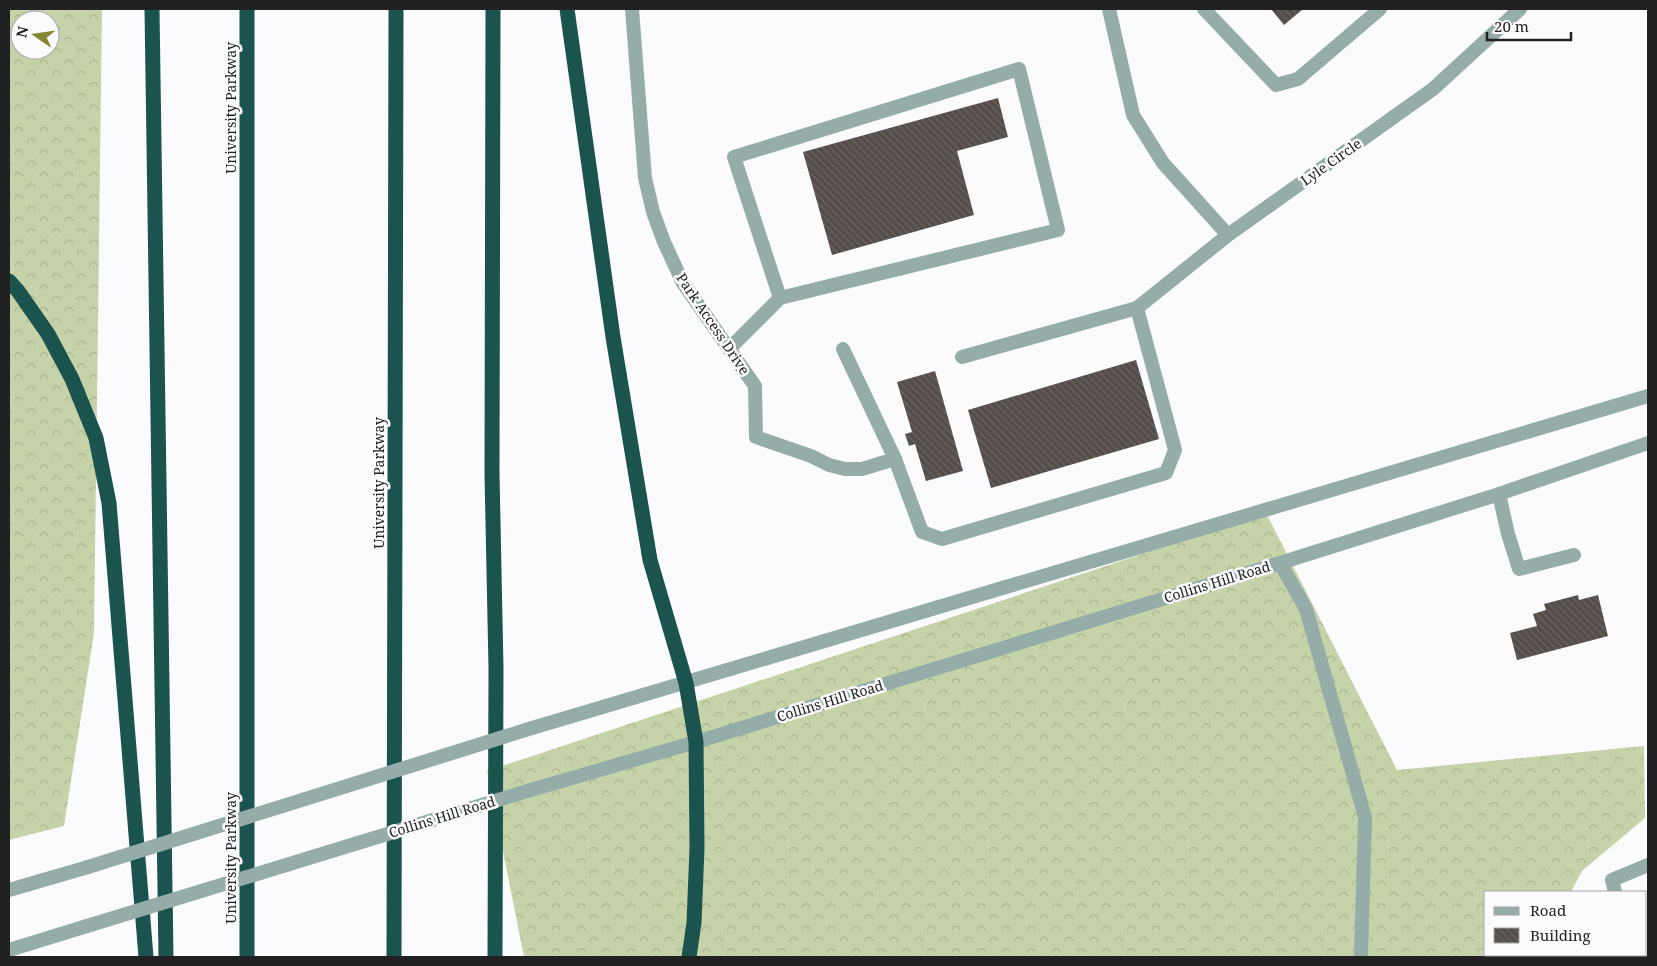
<svg xmlns="http://www.w3.org/2000/svg" width="1657" height="966" font-family="'Noto Serif',serif">
<style>
.forest{fill:url(#forest-crowns);fill-rule:evenodd}
.building{fill:url(#building-back-hatch)}
.lines{fill:none;stroke-linecap:round;stroke-linejoin:round}
.service{stroke:#95ada9;stroke-width:14}
.minor{stroke:#95ada9;stroke-width:14}
.tertiary{stroke:#95ada9;stroke-width:14}
.motorway{stroke:#1b544e;stroke-width:15}
.tertiary-bridge{stroke:#95ada9;stroke-width:14}
.labels{text-anchor:middle;stroke-width:5;stroke-linejoin:round;paint-order:stroke}
.street-label{font-size:14px;fill:#212124;stroke:#fbfbfe}
</style>
<defs>
<pattern id="forest-crowns" width="20" height="18" patternUnits="userSpaceOnUse" patternTransform="scale(1.25)"><rect width="20" height="18" fill="#c6d3a8"/><path d="M2 6a3 3 0 1 1 6 0M12 15a3 3 0 1 1 6 0" fill="none" stroke="#aab590"/></pattern>
<pattern id="building-back-hatch" width="6" height="6" patternUnits="userSpaceOnUse" patternTransform="scale(1.25)"><rect width="6" height="6" fill="#544d4a"/><path d="M-1 5l2 2M0 0l6 6M5-1l2 2" fill="none" stroke="#696361"/></pattern>
</defs>
<rect width="100%" height="100%" fill="#fbfbfe"/>
<!-- forest -->
<path class="forest" d="M9,9H102L94,633L64,826L9,840ZM20,20H50V50H20Z
M1266,513L1397,770L1644,746L1645,818L1582,871L1571,892H1486V955H1541L1540,957H524L487,771Z"/>
<!-- building -->
<path class="building" d="M1271,9H1303L1284,25Z
M998,98L1008,137L957,151L974,215L832,255L803,152Z
M1136,360L1159,439L991,488L968,410Z
M935,371L963,471L926,481L915,444L909,446L905,434L912,432L897,382Z
M1578,595L1579,600L1598,595L1608,636L1517,660L1510,633L1537,626L1533,614L1546,610L1544,604Z"/>
<g class="lines">
<!-- service -->
<path class="service" d="M1204,9L1276,85L1298,79L1380,9
M729,349L780,298L1058,230L1019,69L734,157L780,298
M843,349L895,459L922,532L942,539L1166,473L1175,450L1137,308L962,357
M1499,494L1508,534L1519,569L1574,555
M1615,892L1612,880L1648,865
M1635,955V957"/>
<!-- minor -->
<path class="minor" d="M632,9L645,178L653,212L664,242L683,283L755,386L756,437L811,456L829,465L845,469H862L895,459
M1109,9L1133,115L1163,163L1228,235
M1137,308L1228,235L1433,89L1520,9
M1280,563L1306,609L1365,817L1361,957"/>
<!-- tertiary -->
<path class="tertiary" d="M532,728L1648,396
M534,789L696,742L1280,563L1493,496L1648,443
M9,890L88,867
M9,950L87,926"/>
<!-- motorway -->
<path class="motorway" d="M152,9L166,957
M247,9V957
M493,9L492,474L496,668L495,957
M567,9L613,337L650,560L686,683L696,742L697,848L694,923L689,957
M9,281L18,291L48,334L72,379L96,438L109,503L146,957
M394,957L396,9"/>
<!-- tertiary-bridge -->
<path class="tertiary-bridge" d="M88,867L532,728
M87,926L534,789"/>
</g>
<g class="labels">
<!-- street labels -->
<g class="street-label">
<text transform="translate(231 108) rotate(-90)" y="5">University Parkway</text>
<text transform="translate(1331 162) rotate(-35)" y="5">Lyle Circle</text>
<text transform="translate(713 324) rotate(56)" y="5">Park Access Drive</text>
<text transform="translate(379 483) rotate(-90)" y="5">University Parkway</text>
<text transform="translate(1217 582) rotate(-17)" y="5">Collins Hill Road</text>
<text transform="translate(830 701) rotate(-17)" y="5">Collins Hill Road</text>
<text transform="translate(442 817) rotate(-17)" y="5">Collins Hill Road</text>
<text transform="translate(231 858) rotate(-90)" y="5">University Parkway</text>
</g>
</g>
<!-- border -->
<rect width="1657" height="966" fill="none" stroke="#212124" stroke-width="20"/>
<!-- legend -->
<rect x="1484" y="891" width="162" height="65" fill="#fbfbfe" stroke="#a4a4a7"/>
<rect x="1494" y="907" width="25" height="8" fill="#95ada9" stroke="#a4a4a7"/>
<text x="1530" y="916" font-size="15" fill="#212124">Road</text>
<rect x="1494" y="928" width="25" height="15" fill="url(#building-back-hatch)" stroke="#a4a4a7"/>
<text x="1530" y="941" font-size="15" fill="#212124">Building</text>
<!-- north arrow -->
<g transform="translate(35 35) rotate(283)"><circle r="24" fill="#fbfbfe" stroke="#a4a4a7"/>
<path d="M0-4L9 19L0 12L-9 19Z" fill="#84852f"/>
<text y="-8" font-size="14" font-weight="bold" text-anchor="middle" fill="#212124">N</text>
</g>
<!-- scale -->
<path d="M1487 32v8h84v-8" fill="none" stroke="#212124" stroke-width="2.5"/>
<text x="1494" y="32" font-size="15" fill="#212124" stroke="#fbfbfe" stroke-width="4" paint-order="stroke">20 m</text>
</svg>
